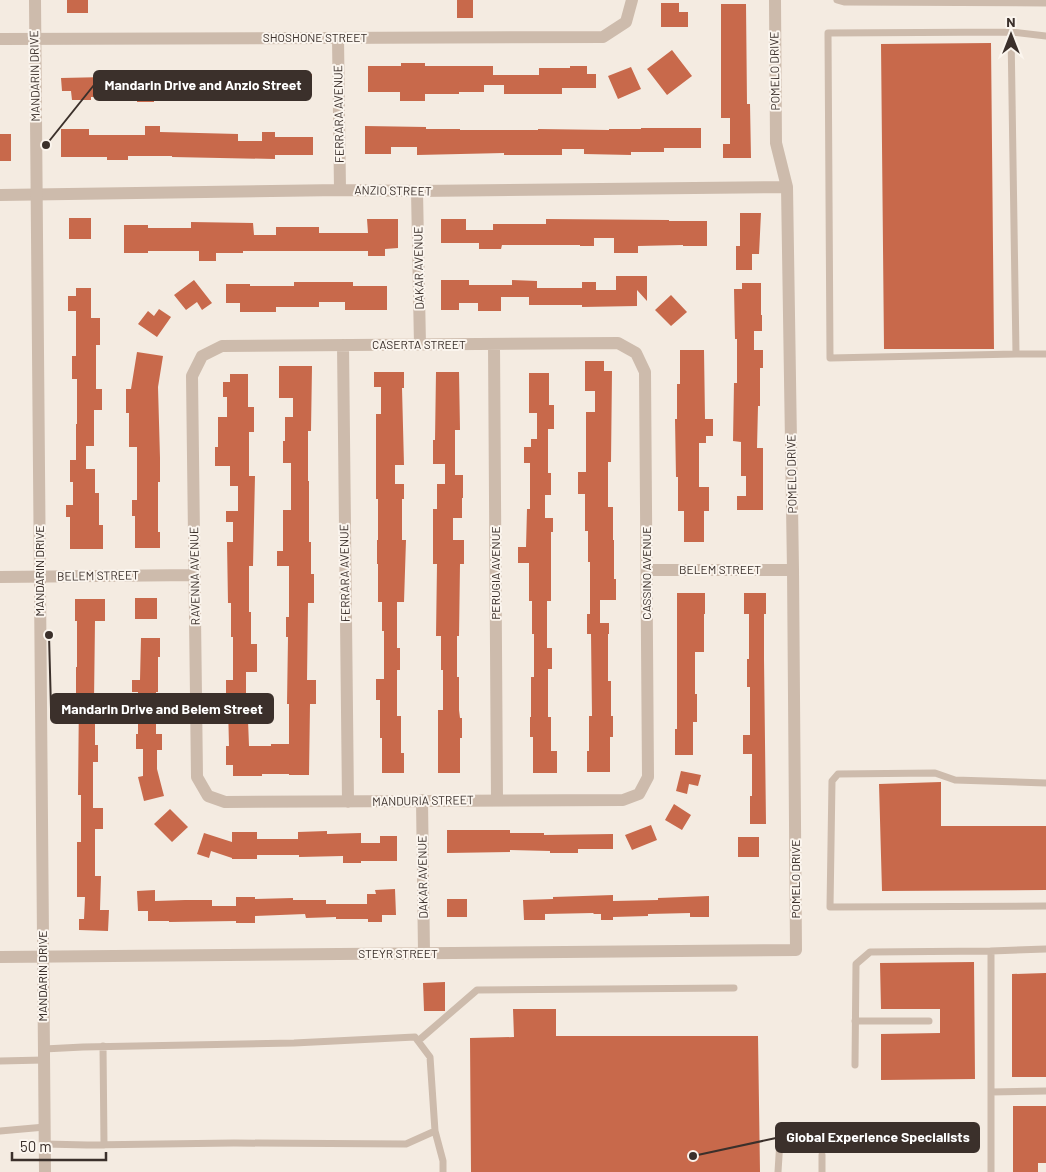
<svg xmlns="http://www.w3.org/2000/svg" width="1046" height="1172" font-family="Barlow,sans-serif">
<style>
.building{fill:#c8694b}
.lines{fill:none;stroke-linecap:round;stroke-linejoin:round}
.service{stroke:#cdbbac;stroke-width:7}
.minor{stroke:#cdbbac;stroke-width:12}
.tertiary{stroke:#cdbbac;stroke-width:12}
.labels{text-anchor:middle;stroke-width:4;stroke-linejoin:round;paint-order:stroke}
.street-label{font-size:12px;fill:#3b302b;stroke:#fbf5ee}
.leader{fill:none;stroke:#3b302b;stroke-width:2}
.callout-dot{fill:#3b302b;stroke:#fbf5ee;stroke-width:2}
.callout{fill:#3b302b;stroke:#3b302b;stroke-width:2}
.callout-label{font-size:14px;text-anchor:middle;font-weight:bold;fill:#fff}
</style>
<rect width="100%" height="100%" fill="#f4ebe1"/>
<!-- building -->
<path class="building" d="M67,0H88V13H67Z
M457,0H473V18H457Z
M661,3H679V12H688V27H661Z
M721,4H746L747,104H750L751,158H723V144H730V118H721Z
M991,43L994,349H884L881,44Z
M672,50L692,76L667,95L647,69Z
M401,63H425V66H493V75H539V68H570V66H587V74H596V88H562V94H504V85H484V92H459V94H425V101H400V92H368V66H401Z
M631,67L641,89L618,99L608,76Z
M106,71H127V79H153V72H201V98H183V89H161V98H154V102H137V96L91,97V100H72L71,91H62L61,78L106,77Z
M251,71H275V74H312V93H238V99H221V74H251Z
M145,126H160V132L238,134V141H262V132H275V137H313V155H275V159L172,157V156H128V160H107V157H61V129H89V135H145Z
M365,126L426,127V129H460V130H538V129L609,130V129H641V128H701V148H664V152H631V155L584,154V149H562V155H504V153L417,155V147H391V154H365Z
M0,134H11V161H0Z
M740,213H761L759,254H752V270H736V246H740Z
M69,218H91V239H69Z
M367,219H398V248L385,249V256H368V251H243V253H216V261H199V251H148V253H124V225H148V228H191V222L253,223L254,235H276V227H319V233H368Z
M441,219H466V230H493V224H546V219L669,220V221H707V246H683V245L638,246V253H614V238H594V246H580V245H502L501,249H479V243H441Z
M616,276H647V301L637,290V306L582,307V305H529V297H501V311H478V303H459V310H441V280H469V285H512V280L537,281V288H582V282H596V290H616Z
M194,280L212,303L202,310L197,302L186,310L174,295Z
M294,282H353V286H387V310H345V302H319V307H276V312H240V303H226V284H250V286H294Z
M742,283H761V315H762V331H754V350H763V368H760V406H758L757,448H763V510H737V496H746V476H741V442L733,441L734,383H737V339H735L734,289H742Z
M76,288H91V318H100V345H96V389H102V410H94V446H86V469H95V493H99V525H103V549H70V517H66V505H73V482H70V460H76V424H77V379H72V356H76V311H68V296H76Z
M671,295L687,312L671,326L655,310Z
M159,309L171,317L157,337L138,324L148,311L154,316Z
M680,350H704L705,419H713V436H706V443H699V487H709V511H704V542H684V511H678V477H676L675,419H677V384H680Z
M137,352L163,356L158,387L160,458V482H158V532H160V548H135V516H132V500H137V447H129V413H126V389H131Z
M585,361H604V371H612L611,462H608V507H613V540H614V579H616V600H600V623H609V634H608V681H611V716H613V737H610V772H587V751H589V716H592L591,634H587V614H590V562H588V531H585V494H578V472H586V412H595V391H585Z
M279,366H312L311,431H308V481H309V542H311V574H314V603H308L307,680H316V704H310L309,775H289V774H262V776H233V765H226V746H229L228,706H226V680H233V637H231V603H228L227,542H233V522H226V511H238V486H230V466H215V447H218V417H227V397H223V382H230V374H248V407H254V432H249V476H255L253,566H249V612H251V644H257V672H246V720H248L249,746H271V744H289V704H287L288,637H286V617H289V566H277V551H283V510H291V463H283V441H285V417H293V398H279Z
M374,372H404V388H402L404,465H395V484H404V499H402V540H406L404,602H397V648H400V670H397V716H401V753H404V773H382V738H380V700H376V679H384V631H382V602H378V564H377V540H378V499H376V414H381V387H374Z
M436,372H459L460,430H455V475H463V498H462V518H453V540H464V564H460L459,636H457V677H459V710L460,718H462V738H460V773H438V710H443V670H441V636H436L437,564H433V509H437V484H445V464H433V440H435Z
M529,373H549V405H554V429H548V473H551V495H545V518H553V532H551V601H547V648H552V669H548V717H551V751H557V773H533V737H530V717H531V677H534V634H532V601H529V563H518V547H526L527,509H530V463H524V447H531V439H537V413H529Z
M677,593H705V614H704V652H695V694H697V722H693V755H675V729H677Z
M744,593H766V614H764V659L766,824H750V796H752V754H743V735H750V687H747V659H749V614H744Z
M135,598H157V619H135Z
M75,599H105V621H95L94,701H95V745H98V762H93V808H103V829H95V876H101L100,910H109L108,931L79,930V919H84L85,897H77V842H81V795H78L79,693H76V667H77V621H75Z
M141,638H160V657H158V692H156V734H162V750H157V769L164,796L144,801L138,777L143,776V749H136V734H138V692H132V680H140Z
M681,771L701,775L698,786L689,784L687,794L676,791Z
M941,782V826H1046V890L882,891L879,784Z
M674,804L691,815L682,830L665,820Z
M170,809L188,827L172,842L154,824Z
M651,825L657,840L632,850L625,835Z
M447,830H510V833H544V835L613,834V849H578V853H550V851L510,850V852L447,853Z
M327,831V834L361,833V843H380V836H397V861H361V863H343V856L299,857V855H257V859H232V858L211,851L209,858L197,854L204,833L232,842V832H257V839H298V832Z
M738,837H759V857H738Z
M395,889L396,915H382V922H368V919H336V917L306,918L305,914L255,916V923H236V921L169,922V921H148V911H138L137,891L155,890V901L185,900H212V906H236V897H255V899L293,898V900H326V904H367V894H376L375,890Z
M613,895V901L658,900V898L709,896V917H690V913L648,914V916L613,917V920H601V914H594L593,913L545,914V920H524L523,900L553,899V897Z
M447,899H467V917H447Z
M974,962L975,1079L881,1080V1034L940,1033V1009H881L880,963Z
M1046,973V1077H1012V974Z
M445,982V1011H424L423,983Z
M513,1009H556V1036H758L760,1172H471L470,1038L514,1037Z
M1013,1106H1046V1163H1038V1172H1013Z"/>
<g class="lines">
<!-- service -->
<path class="service" d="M837,0L844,2L1046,3
M1011,32L828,33L830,358L1016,354
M1046,36L1011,32L1016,354H1046
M1046,783L955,780L935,773L838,774L832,781L830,907L1046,906
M991,951L1046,949
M855,1021H929
M418,1041L477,990L734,988
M103,1046L104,1145
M44,1049L83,1047L294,1043L415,1037L430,1057L435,1131L406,1144L234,1143L87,1145L45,1144
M0,1061L44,1060
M855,1065L856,964L870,952L991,951V1092
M0,1131L45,1127
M435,1131L443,1161V1172
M822,1155V1172
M778,1172L780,1140
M991,1172V1092L1046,1091"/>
<!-- minor -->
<path class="minor" d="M338,38L340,190
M0,39L603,37L626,22L632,0
M417,191L420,345
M0,195L340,190L417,191L787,187
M618,343L636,353L645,372L648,777L639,794L623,800C490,800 358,802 225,802L208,796L197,777L192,376L202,356L222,346Z
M343,345L348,802
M494,345L497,800
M647,570H793
M0,577L195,575
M422,800L424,953
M0,957L796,950L793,570L787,187L776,143L775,0"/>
<!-- tertiary -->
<path class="tertiary" d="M35,0L45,1172"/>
</g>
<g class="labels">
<!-- street labels -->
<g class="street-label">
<text x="315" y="42">SHOSHONE STREET</text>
<text transform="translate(775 71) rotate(-91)" y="4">POMELO DRIVE</text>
<text transform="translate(35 76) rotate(-91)" y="4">MANDARIN DRIVE</text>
<text transform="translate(339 114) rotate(-91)" y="4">FERRARA AVENUE</text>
<text transform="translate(393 191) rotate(1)" y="4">ANZIO STREET</text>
<text transform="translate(419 268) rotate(-91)" y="4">DAKAR AVENUE</text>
<text x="419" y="349">CASERTA STREET</text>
<text transform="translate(792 474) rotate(-91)" y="4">POMELO DRIVE</text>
<text x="720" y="574">BELEM STREET</text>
<text transform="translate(40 571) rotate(-90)" y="4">MANDARIN DRIVE</text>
<text transform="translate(345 573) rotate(-91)" y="4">FERRARA AVENUE</text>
<text transform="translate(496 573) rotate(-90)" y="4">PERUGIA AVENUE</text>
<text transform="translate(647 573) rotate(-90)" y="4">CASSINO AVENUE</text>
<text transform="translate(98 576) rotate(-1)" y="4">BELEM STREET</text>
<text transform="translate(195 576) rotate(-91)" y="4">RAVENNA AVENUE</text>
<text transform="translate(423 801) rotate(-1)" y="4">MANDURIA STREET</text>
<text transform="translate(423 877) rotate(-91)" y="4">DAKAR AVENUE</text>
<text transform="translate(796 879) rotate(-90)" y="4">POMELO DRIVE</text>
<text x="398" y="958">STEYR STREET</text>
<text transform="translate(43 976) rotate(-90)" y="4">MANDARIN DRIVE</text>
</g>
</g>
<!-- callouts -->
<path class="leader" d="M46 145L94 85M49 635L51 709M693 1156L776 1138"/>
<g class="callout-dot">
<circle cx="46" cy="145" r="5"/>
<circle cx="49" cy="635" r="5"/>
<circle cx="693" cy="1156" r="5"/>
</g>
<g class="callout">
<rect x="94" y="71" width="217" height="29" rx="5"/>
<rect x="51" y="694" width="222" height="29" rx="5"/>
<rect x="776" y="1123" width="203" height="29" rx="5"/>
</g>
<g class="callout-label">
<text x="203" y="90">Mandarin Drive and Anzio Street</text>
<text x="162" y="714">Mandarin Drive and Belem Street</text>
<text x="878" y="1142">Global Experience Specialists</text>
</g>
<!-- north arrow -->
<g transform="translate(1011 35)" stroke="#fbf5ee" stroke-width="4" paint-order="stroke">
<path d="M0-4L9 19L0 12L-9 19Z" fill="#3b302b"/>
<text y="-8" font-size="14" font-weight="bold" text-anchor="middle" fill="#3b302b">N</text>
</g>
<!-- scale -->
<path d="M12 1152v8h94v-8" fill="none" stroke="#3b302b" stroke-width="2.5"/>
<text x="20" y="1152" font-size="15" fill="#3b302b" stroke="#fbf5ee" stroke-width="4" paint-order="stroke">50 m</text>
</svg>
